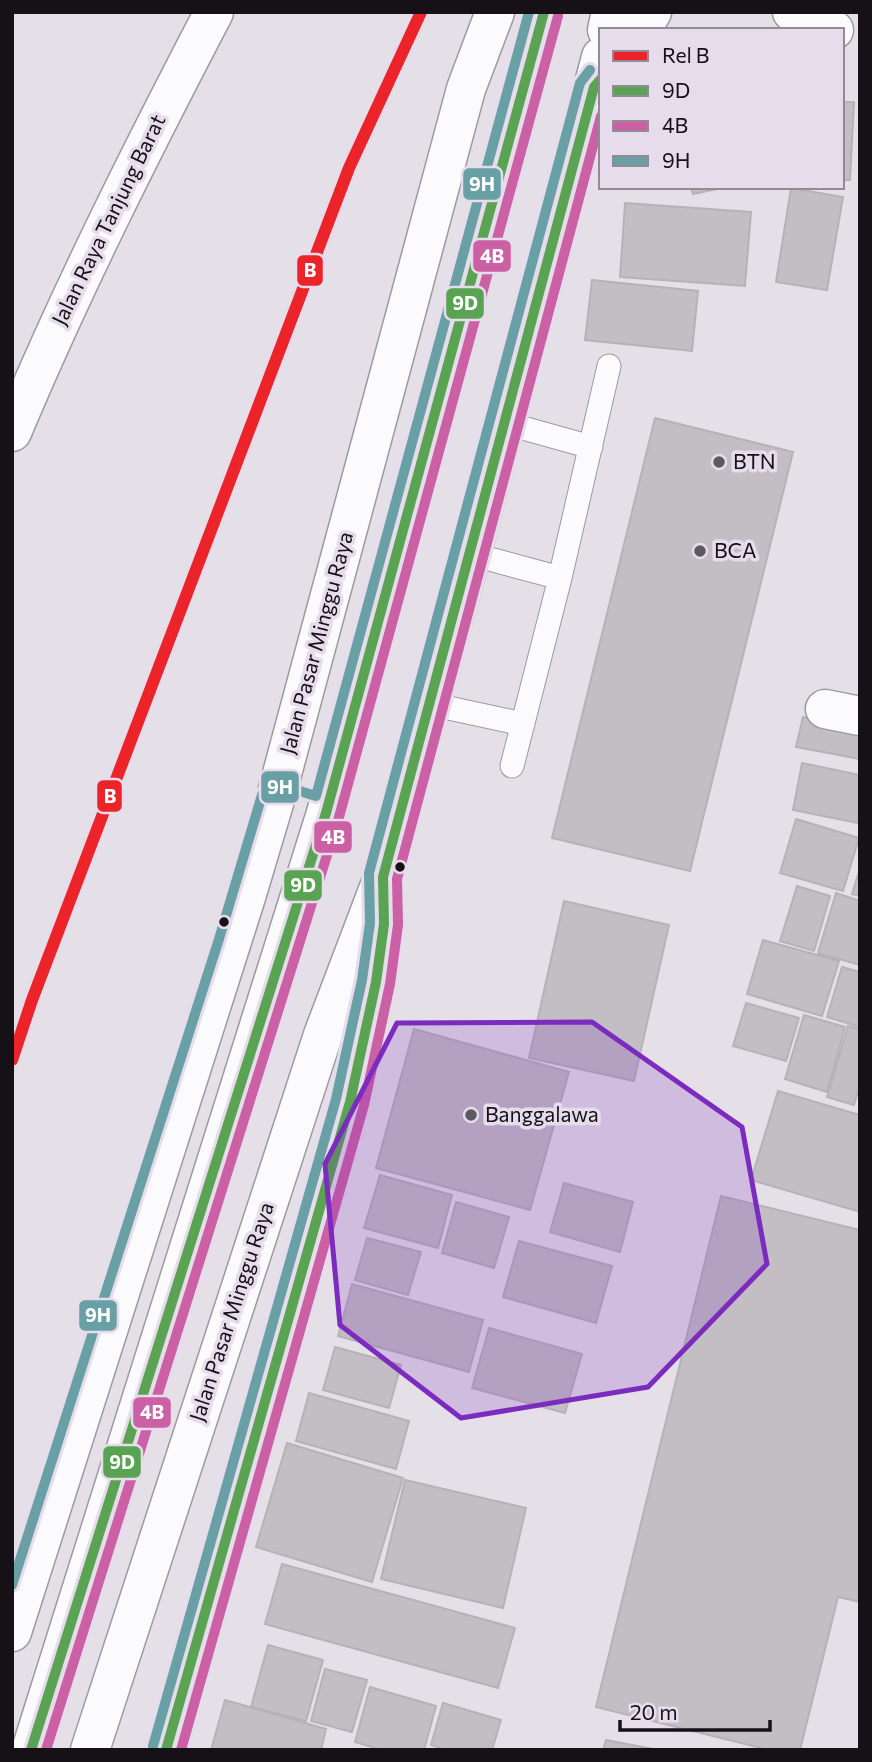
<svg xmlns="http://www.w3.org/2000/svg" width="872" height="1762" font-family="Commissioner,sans-serif">
<style>
.building{fill:#c2bec4;stroke:#b6b2b8;stroke-width:2}
.lines{fill:none;stroke-linecap:round;stroke-linejoin:round}
.lane-casing{stroke:#9d999f;stroke-width:25}
.street-casing{stroke:#9d999f;stroke-width:41}
.primary-casing{stroke:#9d999f;stroke-width:41}
.lane{stroke:#fbfafc;stroke-width:23}
.street{stroke:#fbfafc;stroke-width:38}
.primary{stroke:#fbfafc;stroke-width:38}
.bus-1-casing{stroke:#e6dceb;stroke-width:16}
.bus-2-casing{stroke:#e6dceb;stroke-width:16}
.bus-3-casing{stroke:#e6dceb;stroke-width:16}
.bus-1{stroke:#59a352;stroke-width:10}
.bus-2{stroke:#cb60a4;stroke-width:10}
.bus-3{stroke:#69a0a6;stroke-width:10}
.rail-1-casing{stroke:#e6dceb;stroke-width:18}
.rail-1{stroke:#ec2329;stroke-width:12}
.marked{fill:#7b2cbf;fill-opacity:0.2;stroke:#7b2cbf;stroke-width:5;stroke-linejoin:round}
.poi-dot{fill:#5e5960;stroke:#e6dceb;stroke-width:2.5}
.bus-dot{fill:#151117;stroke:#e6dceb;stroke-width:2.5}
.labels{text-anchor:middle;stroke-width:7;stroke-linejoin:round;paint-order:stroke}
.street-label{font-size:21px;fill:#151117;stroke:#e6dceb}
.poi-label{font-size:21px;fill:#151117;stroke:#e6dceb;text-anchor:start}
.line-badge{stroke:#e6dceb;stroke-width:2.5}
.badge-label{font-size:19px;text-anchor:middle;font-weight:bold;fill:#fff}
</style>
<rect width="100%" height="100%" fill="#e5e0e8"/>
<!-- building -->
<path class="building" d="M842,102H854L850,180H842Z
M691,187H726L693,194Z
M791,188L843,197L827,290L776,282Z
M625,203L751,212L745,286L620,277Z
M592,280L698,291L692,351L585,340Z
M655,418L793,452L690,871L552,838Z
M803,717L860,729V759L796,747Z
M802,763L860,775L858,823L793,810Z
M796,819L859,838L843,891L780,873Z
M860,868V896L852,894Z
M797,886L830,896L814,951L780,941Z
M836,893L860,901V965L818,953Z
M564,901L669,925L634,1081L529,1058Z
M763,940L839,961L822,1016L747,994Z
M842,967L860,972V1027L827,1017Z
M746,1003L799,1018L786,1061L733,1046Z
M804,1015L845,1027L827,1092L785,1079Z
M848,1026L860,1029V1084L854,1105L827,1097Z
M414,1029L569,1072L530,1210L376,1168Z
M778,1091L860,1115V1212L751,1180Z
M380,1175L452,1195L438,1248L364,1228Z
M564,1183L633,1202L620,1252L550,1232Z
M721,1196L860,1230V1602L838,1597L800,1750H769L596,1707Z
M456,1202L509,1217L494,1268L442,1253Z
M367,1238L421,1252L408,1295L355,1280Z
M519,1241L612,1266L596,1323L503,1297Z
M352,1284L483,1320L469,1372L338,1336Z
M489,1328L582,1354L565,1413L472,1388Z
M335,1347L401,1365L389,1408L323,1390Z
M309,1393L409,1421L396,1469L296,1441Z
M287,1443L403,1478L372,1582L256,1547Z
M405,1480L526,1508L503,1608L381,1579Z
M282,1564L515,1628L498,1688L265,1624Z
M268,1645L323,1660L306,1721L251,1707Z
M325,1669L367,1680L352,1732L311,1721Z
M370,1687L436,1706L424,1750H382L355,1742Z
M225,1700L326,1729L321,1750H211Z
M443,1703L501,1720L492,1750H447L431,1745Z
M606,1740L658,1750H603Z"/>
<g class="lines">
<!-- lane casing -->
<g class="lane-casing">
<path id="lane" d="M505,423L591,447
M471,554L560,578L512,766
M560,578L609,366
M430,704L523,724"/>
</g>
<!-- street casing -->
<g class="street-casing">
<path id="street" d="M792,12L834,30
M12,432C72,289 142,150 214,12
M825,709L860,716"/>
</g>
<!-- primary casing -->
<g class="primary-casing">
<path id="primary" d="M607,30L611,12
M641,30L652,12
M12,1632L246,897L275,800L466,89L495,12
M31,1750L326,813L544,12
M90,1750L323,1035L383,877L471,554L601,57
M166,1750L350,1102L376,982L383,911"/>
</g>
<!-- lane -->
<use href="#lane" class="lane"/>
<!-- street -->
<use href="#street" class="street"/>
<!-- primary -->
<use href="#primary" class="primary"/>
<!-- bus-1 casing -->
<g class="bus-1-casing">
<path id="bus-1" d="M31,1750L326,813L544,12
M166,1750L350,1102L376,982L384,924L383,877L594,87L601,79"/>
</g>
<!-- bus-2 casing -->
<g class="bus-2-casing">
<path id="bus-2" d="M46,1750L339,817L558,16
M181,1750L364,1105L390,984L398,925L397,879L601,116"/>
</g>
<!-- bus-3 casing -->
<g class="bus-3-casing">
<path id="bus-3" d="M12,1585L219,939L262,795C273,778 300,792 316,796L529,12
M153,1746L336,1099L362,980L370,923L369,873L580,83L590,70"/>
</g>
<!-- bus-1 -->
<use href="#bus-1" class="bus-1"/>
<!-- bus-2 -->
<use href="#bus-2" class="bus-2"/>
<!-- bus-3 -->
<use href="#bus-3" class="bus-3"/>
<!-- rail-1 casing -->
<g class="rail-1-casing">
<path id="rail-1" d="M12,1060L32,1000L349,168L421,12"/>
</g>
<!-- rail-1 -->
<use href="#rail-1" class="rail-1"/>
</g>
<!-- marked area -->
<path class="marked" d="M592,1022L742,1127L767,1264L648,1387L461,1418L340,1325L325,1164L397,1023Z"/>
<!-- markers -->
<g class="poi-dot">
<circle cx="719" cy="462" r="7"/>
<circle cx="700" cy="551" r="7"/>
<circle cx="471" cy="1115" r="7"/>
</g>
<g class="bus-dot">
<circle cx="400" cy="867" r="6"/>
<circle cx="224" cy="922" r="6"/>
</g>
<g class="labels">
<!-- street labels -->
<g class="street-label">
<text transform="translate(109 220) rotate(-64)" y="7">Jalan Raya Tanjung Barat</text>
<text transform="translate(317 643) rotate(-75)" y="7">Jalan Pasar Minggu Raya</text>
<text transform="translate(232 1312) rotate(-72)" y="7">Jalan Pasar Minggu Raya</text>
</g>
<!-- poi labels -->
<g class="poi-label">
<text x="733" y="469">BTN</text>
<text x="714" y="558">BCA</text>
<text x="485" y="1122">Banggalawa</text>
</g>
</g>
<g class="line-badge">
<rect x="462" y="167" width="40" height="34" rx="7" fill="#69a0a6"/>
<rect x="472" y="239" width="40" height="34" rx="7" fill="#cb60a4"/>
<rect x="296" y="254" width="28" height="33" rx="7" fill="#ec2329"/>
<rect x="445" y="287" width="40" height="33" rx="7" fill="#59a352"/>
<rect x="260" y="770" width="40" height="34" rx="7" fill="#69a0a6"/>
<rect x="96" y="779" width="27" height="34" rx="7" fill="#ec2329"/>
<rect x="313" y="820" width="40" height="34" rx="7" fill="#cb60a4"/>
<rect x="283" y="869" width="40" height="33" rx="7" fill="#59a352"/>
<rect x="78" y="1299" width="40" height="33" rx="7" fill="#69a0a6"/>
<rect x="132" y="1396" width="40" height="33" rx="7" fill="#cb60a4"/>
<rect x="102" y="1445" width="40" height="34" rx="7" fill="#59a352"/>
</g>
<g class="badge-label">
<text x="482" y="191">9H</text>
<text x="492" y="263">4B</text>
<text x="310" y="277">B</text>
<text x="465" y="310">9D</text>
<text x="280" y="794">9H</text>
<text x="110" y="803">B</text>
<text x="333" y="844">4B</text>
<text x="303" y="892">9D</text>
<text x="98" y="1322">9H</text>
<text x="152" y="1419">4B</text>
<text x="122" y="1469">9D</text>
</g>
<!-- border -->
<rect width="872" height="1762" fill="none" stroke="#151117" stroke-width="28"/>
<!-- legend -->
<rect x="599" y="28" width="245" height="161" fill="#e6dceb" stroke="#928b96" stroke-width="2"/>
<rect x="613" y="51" width="35" height="10" fill="#ec2329" stroke="#928b96" stroke-width="2"/>
<text x="662" y="63" font-size="21" fill="#151117">Rel B</text>
<rect x="613" y="86" width="35" height="10" fill="#59a352" stroke="#928b96" stroke-width="2"/>
<text x="662" y="98" font-size="21" fill="#151117">9D</text>
<rect x="613" y="121" width="35" height="10" fill="#cb60a4" stroke="#928b96" stroke-width="2"/>
<text x="662" y="133" font-size="21" fill="#151117">4B</text>
<rect x="613" y="156" width="35" height="10" fill="#69a0a6" stroke="#928b96" stroke-width="2"/>
<text x="662" y="168" font-size="21" fill="#151117">9H</text>
<!-- scale -->
<path d="M620 1720v10h150v-10" fill="none" stroke="#151117" stroke-width="3.5"/>
<text x="630" y="1720" font-size="21" fill="#151117" stroke="#e6dceb" stroke-width="5" paint-order="stroke">20 m</text>
</svg>
